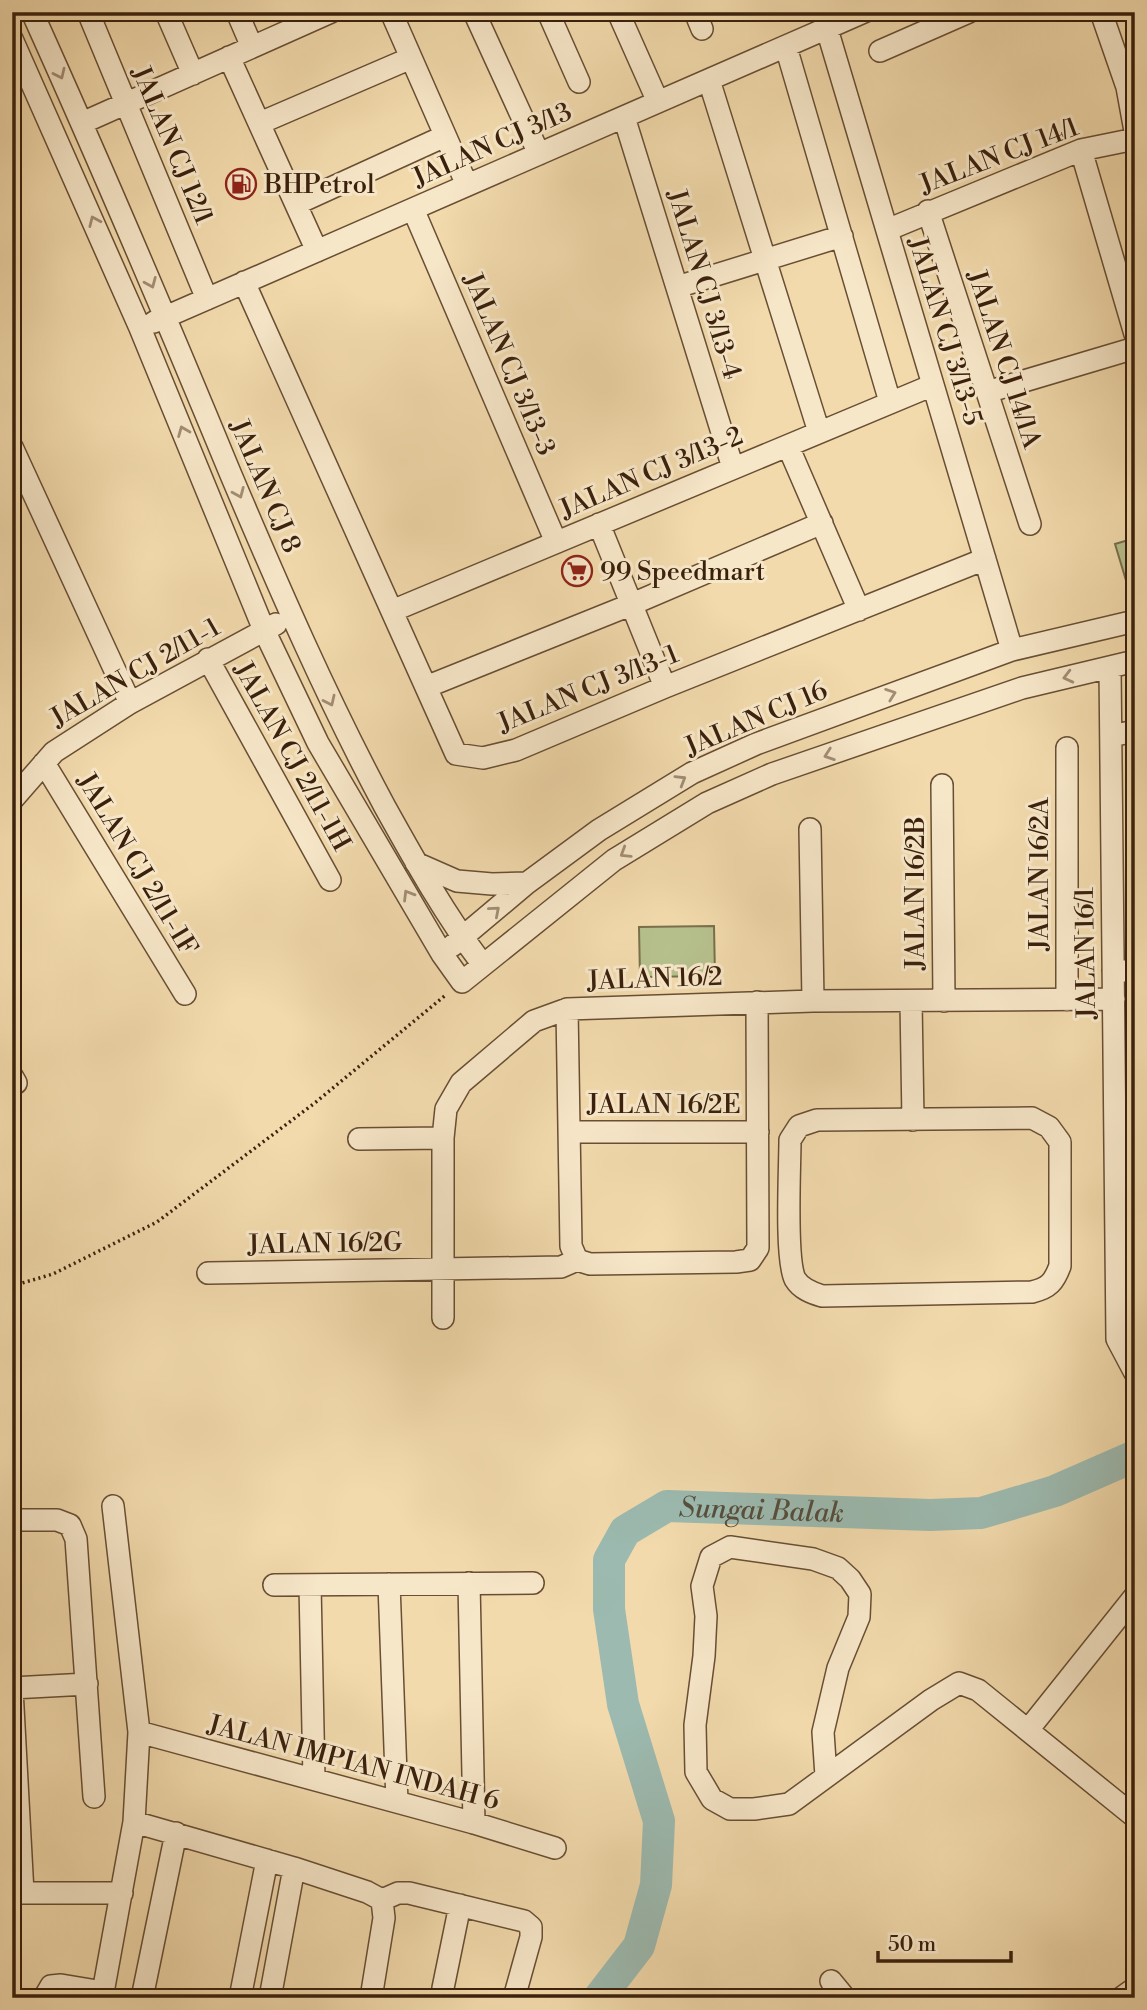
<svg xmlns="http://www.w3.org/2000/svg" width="1147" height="2010" font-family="'Libre Bodoni',serif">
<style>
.green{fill:#b6c18d;stroke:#78704c;stroke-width:2}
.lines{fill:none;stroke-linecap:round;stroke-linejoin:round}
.river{stroke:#9cbab0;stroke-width:32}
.minor-casing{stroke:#684e34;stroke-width:24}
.path{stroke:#3a200c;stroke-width:3.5;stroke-dasharray:2 3.5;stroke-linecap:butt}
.minor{stroke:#f7e7c9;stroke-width:21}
.oneway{stroke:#a28d74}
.labels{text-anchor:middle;stroke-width:6;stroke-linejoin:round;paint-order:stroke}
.street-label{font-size:26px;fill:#3a200c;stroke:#f7e7c9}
.poi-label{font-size:26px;fill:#3a200c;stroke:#f7e7c9;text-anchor:start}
.water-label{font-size:28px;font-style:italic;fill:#574e3d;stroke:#f7e7c9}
</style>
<rect width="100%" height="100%" fill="#f2daac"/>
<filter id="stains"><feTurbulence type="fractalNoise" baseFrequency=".00286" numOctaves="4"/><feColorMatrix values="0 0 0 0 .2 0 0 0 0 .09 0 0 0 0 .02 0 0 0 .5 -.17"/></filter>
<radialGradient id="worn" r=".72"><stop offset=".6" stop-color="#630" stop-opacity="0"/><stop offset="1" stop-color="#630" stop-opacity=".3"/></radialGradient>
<!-- green -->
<path class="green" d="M1135,538V596L1131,597L1115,544Z
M714,926L715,976L640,977L639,927Z"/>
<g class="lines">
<!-- river -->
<path class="river" id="s1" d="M599,1998L639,1946L656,1885L659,1821L623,1704L609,1609V1560L625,1531L667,1506L930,1515L981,1513L1055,1491L1135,1456"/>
<!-- minor casing -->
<g class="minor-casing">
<path id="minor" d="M32,12C101,165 167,320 231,475C279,588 327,699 385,807C415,861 445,915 483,965
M88,12L207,299
M166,12L193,74
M237,12L252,47
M391,12L467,185
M474,12L539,154
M548,12L579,82
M618,12L658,102
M695,12L702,29
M1101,12L1127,87L1135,131
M827,29L1012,650
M12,39L140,328L264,630L318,743L442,954L462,982L614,860L707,803L772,774L1022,688L1135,661
M786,47L890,402
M880,51L969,12
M229,57L317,251
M709,80L819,432
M624,117L733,468
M82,123L331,12
M260,123L411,58
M1081,150L1135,334
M296,204L445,136
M413,209L556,542
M928,211L1030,524
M887,230L1081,150L1135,139
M244,282L456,754L483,758L516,750L665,687L985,559
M677,287L842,236
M154,322L864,12
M987,392L1135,348
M788,446L859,610
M12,447L130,703
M599,524L665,687
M392,611L933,385
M208,659L330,880
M1110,667L1117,1339L1135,1373
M426,687L630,605L822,523
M1111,736L1135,731
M1067,748V1000
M44,763L185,994
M942,785L944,1001
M12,800L54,752L130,703L276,624
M810,829L813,1001
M416,863L457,881L492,884L527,883
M452,946L527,883L599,830L692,773L756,744L1012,650L1135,621
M1113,971H1135
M911,1002L913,1120
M567,1009L571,1246L577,1260L590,1264L736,1262L750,1260L758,1248L757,1002
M12,1076L16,1083
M1032,1118L1049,1127L1060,1142V1266C1054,1282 1049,1288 1032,1292L822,1296C812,1293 801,1289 795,1279C785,1258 790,1168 790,1140L799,1126L817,1120Z
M569,1132H758
M359,1139L443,1138
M208,1273L561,1267L577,1260
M443,1318V1138L446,1109L461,1083L534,1021L567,1009L813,1001L1114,999
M12,1520H57L70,1525L76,1539L94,1797
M469,1583L474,1823
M389,1584L397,1802
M274,1585L533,1583
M310,1585L314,1779
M12,1688L87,1684
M12,1689L23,1893
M1028,1730L1135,1596
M139,1732L474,1823L555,1848
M826,1776L823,1732L838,1668L859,1617L860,1594L850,1579L838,1568L813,1559L730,1547L711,1557L702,1586L706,1616L704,1656L695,1725L696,1772L712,1799L730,1809H754L789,1804L931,1700L959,1683L978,1690L1135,1817
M134,1822L294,1868L367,1892L382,1900
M12,1893H122
M382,1900L398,1893H409L524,1921L531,1927V1937L514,1998
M831,1981L845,1998
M44,1998L51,1986L61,1985L103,1992
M102,1998L134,1822L139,1732L113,1506
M142,1998L176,1833
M240,1998L267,1860
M270,1998L294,1868
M371,1998L384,1918L382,1900
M445,1998L443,1988L460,1905
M1121,1998L1135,1988"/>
</g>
<!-- path -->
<path class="path" d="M12,1286L53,1274L157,1222L316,1102L447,994"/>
<!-- minor -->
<use href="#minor" class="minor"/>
</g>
<!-- one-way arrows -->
<defs><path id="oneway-chevron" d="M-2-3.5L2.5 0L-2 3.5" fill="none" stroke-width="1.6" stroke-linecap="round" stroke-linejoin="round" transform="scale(1.75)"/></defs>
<g class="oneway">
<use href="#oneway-chevron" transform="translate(60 74) rotate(65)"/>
<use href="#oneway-chevron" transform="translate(94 221) rotate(-114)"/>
<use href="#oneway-chevron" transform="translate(151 283) rotate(67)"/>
<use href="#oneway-chevron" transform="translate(183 431) rotate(-112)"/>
<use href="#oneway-chevron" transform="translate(239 493) rotate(67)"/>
<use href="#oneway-chevron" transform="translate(1068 677) rotate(166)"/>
<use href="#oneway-chevron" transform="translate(891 694) rotate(-20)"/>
<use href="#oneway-chevron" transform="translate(330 701) rotate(65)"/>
<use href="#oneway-chevron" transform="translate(829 755) rotate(161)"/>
<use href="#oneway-chevron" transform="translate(681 780) rotate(-31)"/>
<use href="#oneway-chevron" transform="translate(625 853) rotate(148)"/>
<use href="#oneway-chevron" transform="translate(408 895) rotate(-121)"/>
<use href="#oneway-chevron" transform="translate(495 911) rotate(-41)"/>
</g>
<!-- icons -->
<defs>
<g id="fuel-ring" transform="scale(1.575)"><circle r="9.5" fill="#f7e7c9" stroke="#8f2418" stroke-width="1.5"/><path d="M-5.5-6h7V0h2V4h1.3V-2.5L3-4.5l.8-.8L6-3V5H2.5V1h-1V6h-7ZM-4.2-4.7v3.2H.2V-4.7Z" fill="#8f2418"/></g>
<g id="supermarket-ring" transform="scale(1.575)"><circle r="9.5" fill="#f7e7c9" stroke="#8f2418" stroke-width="1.5"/><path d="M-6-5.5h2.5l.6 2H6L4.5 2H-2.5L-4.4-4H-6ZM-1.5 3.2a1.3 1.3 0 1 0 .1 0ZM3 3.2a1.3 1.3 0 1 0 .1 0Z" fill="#8f2418"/></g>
</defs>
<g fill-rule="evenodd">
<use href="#fuel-ring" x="241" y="184"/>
<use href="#supermarket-ring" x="577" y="571"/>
</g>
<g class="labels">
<!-- street labels -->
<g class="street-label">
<text transform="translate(492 144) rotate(-24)" y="9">JALAN CJ 3/13</text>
<text transform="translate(173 145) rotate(67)" y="9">JALAN CJ 12/1</text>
<text transform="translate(999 155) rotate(-21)" y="9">JALAN CJ 14/1</text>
<text transform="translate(705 284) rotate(73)" y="9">JALAN CJ 3/13-4</text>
<text transform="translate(946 331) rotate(73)" y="9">JALAN CJ 3/13-5</text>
<text transform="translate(1005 359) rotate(72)" y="9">JALAN CJ 14/1A</text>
<text transform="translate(510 364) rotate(67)" y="9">JALAN CJ 3/13-3</text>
<text transform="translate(651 472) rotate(-23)" y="9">JALAN CJ 3/13-2</text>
<text transform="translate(266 486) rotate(67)" y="9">JALAN CJ 8</text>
<text transform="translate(135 672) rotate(-30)" y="9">JALAN CJ 2/11-1</text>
<text transform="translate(588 688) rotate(-22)" y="9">JALAN CJ 3/13-1</text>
<text transform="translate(756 718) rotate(-23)" y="9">JALAN CJ 16</text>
<text transform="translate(293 756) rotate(61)" y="9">JALAN CJ 2/11-1H</text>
<text transform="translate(138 864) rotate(59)" y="9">JALAN CJ 2/11-1F</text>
<text transform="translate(1039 874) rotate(-90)" y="9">JALAN 16/2A</text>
<text transform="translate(915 893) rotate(-90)" y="9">JALAN 16/2B</text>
<text transform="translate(1085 953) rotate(-91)" y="9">JALAN 16/1</text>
<text transform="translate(655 978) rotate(-2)" y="9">JALAN 16/2</text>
<text x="664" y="1113">JALAN 16/2E</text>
<text transform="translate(325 1243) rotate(-1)" y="9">JALAN 16/2G</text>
<text transform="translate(354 1762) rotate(15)" y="9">JALAN IMPIAN INDAH 6</text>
</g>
<!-- poi labels -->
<g class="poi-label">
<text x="264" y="193">BHPetrol</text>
<text x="600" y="580">99 Speedmart</text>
</g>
<!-- water labels -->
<g class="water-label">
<text dy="10" stroke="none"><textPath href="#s1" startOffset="637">Sungai Balak</textPath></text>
</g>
</g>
<!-- margin -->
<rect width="1147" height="2010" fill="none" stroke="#f2daac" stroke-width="42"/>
<rect x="14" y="14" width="1119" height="1982" fill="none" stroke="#3a200c" stroke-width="3.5"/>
<rect x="21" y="21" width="1105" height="1968" fill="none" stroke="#3a200c" stroke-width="2"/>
<!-- scale -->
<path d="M878 1951v10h133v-10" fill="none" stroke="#3a200c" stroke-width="3.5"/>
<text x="888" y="1951" font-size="21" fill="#3a200c" stroke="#f7e7c9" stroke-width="5" paint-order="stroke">50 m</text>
<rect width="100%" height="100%" filter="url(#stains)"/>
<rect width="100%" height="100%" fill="url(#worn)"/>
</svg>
